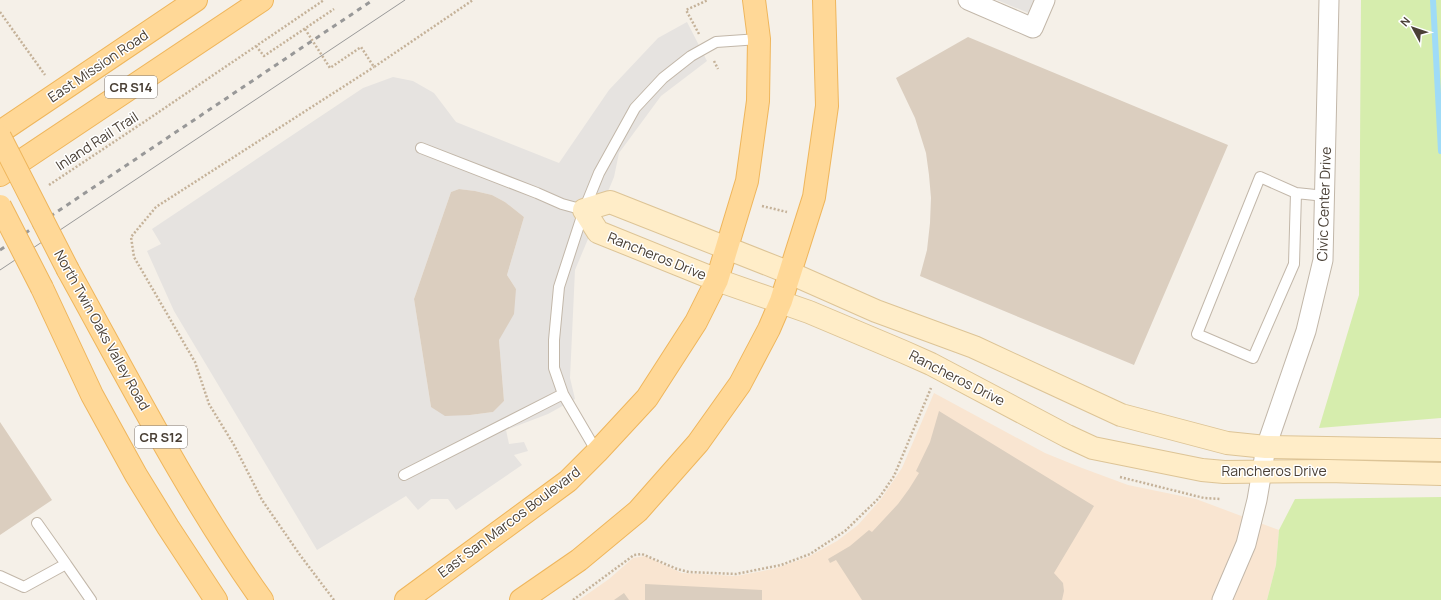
<svg xmlns="http://www.w3.org/2000/svg" width="1441" height="600" font-family="Manrope,sans-serif">
<style>
.commercial{fill:#f9e5d1}
.green{fill:#d6edad}
.parking{fill:#e6e3e0;fill-rule:evenodd}
.lines{fill:none;stroke-linecap:round;stroke-linejoin:round}
.stream{stroke:#9fdbf7;stroke-width:6}
.building{fill:#dbcebf}
.lane-casing{stroke:#c2b7a9;stroke-width:12}
.street-casing{stroke:#c2b7a9;stroke-width:21}
.secondary-casing{stroke:#ddc496;stroke-width:24}
.primary-casing{stroke:#efb65c;stroke-width:24}
.path{stroke:#c5b299;stroke-width:2.5;stroke-dasharray:2 2;stroke-linecap:butt}
.lane{stroke:#fff;stroke-width:10}
.street{stroke:#fff;stroke-width:19}
.secondary{stroke:#ffedc8;stroke-width:22}
.primary{stroke:#ffd897;stroke-width:22}
.tram{stroke:#989898;stroke-width:1}
.rail{stroke:#989898;stroke-width:3;stroke-dasharray:5 5;stroke-linecap:butt}
.primary-bridge-casing{stroke:#efb65c;stroke-width:24;stroke-linecap:butt}
.primary-bridge{stroke:#ffd897;stroke-width:22}
.labels{text-anchor:middle;stroke-width:3;stroke-linejoin:round;paint-order:stroke}
.shield{fill:#fff;stroke:#807972;stroke-width:1}
.shield-label{font-size:13px;font-weight:bold;fill:#4a4036}
.street-label{font-size:14px;fill:#4a4036;stroke:#fff}
</style>
<rect width="100%" height="100%" fill="#f5f0e8"/>
<!-- commercial -->
<path class="commercial" d="M934,393L1045,453L1082,468L1128,485L1196,499L1279,530L1276,565L1267,600H579L609,579L633,558L645,556L682,573L736,576L773,569L808,557L837,541L858,525L881,499L902,468Z"/>
<!-- green -->
<path class="green" d="M1361,0H1441V418L1319,428L1359,295Z
M1441,497V600H1267L1276,565L1279,530L1295,499Z"/>
<!-- parking -->
<path class="parking" d="M997,0H1037L1031,14Z
M687,22L707,61L661,96L619,153L614,177L575,270L570,378L575,399L548,414L506,430L509,444L524,442L528,451L514,455L522,465L456,510L448,499H431L418,510L406,496L317,550L174,311L147,251L161,244L152,229L363,88L393,77L413,81L434,93L456,122L559,163L609,90L658,38ZM459,189L475,191L492,195L505,202L524,217L507,275L516,289L499,340L504,401L493,412L470,415L431,407L414,299L451,192Z"/>
<g class="lines">
<!-- stream -->
<path class="stream" d="M1433,0L1441,151"/>
</g>
<!-- building -->
<path class="building" d="M968,37L1228,145L1134,365L920,276L927,250L930,223L931,198L929,175L926,153L915,118L896,78Z
M459,189L475,191L492,195L505,202L524,217L507,275L516,289L514,314L499,340L504,401L493,412L470,415L445,416L431,407L414,299L451,192Z
M939,411L1094,506L1054,573L1063,583L1064,591L1062,600H862L836,560L830,563L828,559L850,546L869,530L872,532L898,504L909,489L919,473L916,471L930,442Z
M0,422L52,500L0,535Z
M645,584L762,590V600H645Z
M624,593L629,600H614Z"/>
<g class="lines">
<!-- lane casing -->
<g class="lane-casing">
<path id="lane" d="M421,148L537,193L562,204L584,210
M1296,193L1294,264L1253,358L1197,334L1260,177L1296,193L1325,196
M597,452L563,394L554,368V340L559,287L584,210L599,173L635,108L663,78L691,56L716,42L759,39
M404,475L563,394
M66,564L91,600
M0,576L24,587L66,564L37,523"/>
</g>
<!-- street casing -->
<g class="street-casing">
<path id="street" d="M968,0L1033,28L1045,0
M1222,600L1246,544L1257,500L1266,447L1306,331L1323,260L1329,0"/>
</g>
<!-- secondary casing -->
<g class="secondary-casing">
<path id="secondary" d="M1441,450L1266,447L1227,443L1121,415L974,347L876,311L790,273L610,202L584,210L598,232L717,280L809,312L904,352L931,364L1067,436L1093,448L1202,470L1224,472L1327,471L1441,474"/>
</g>
<!-- primary casing -->
<g class="primary-casing">
<path id="primary" d="M0,132L196,0
M0,175L262,0
M68,270C130,382 188,496 262,600
M42,288L92,395L136,475L168,527L216,600
M406,600L568,481L597,452L647,398L696,322L717,280L747,181L758,101L759,39L754,0
M521,600L579,560L638,511L698,443L740,384L769,329L781,301L814,197L827,106L824,0"/>
</g>
<!-- path -->
<path class="path" d="M0,12L45,75
M305,29L330,68L361,47L374,67L473,0
M699,34L686,10L708,0
M256,46L264,56L334,9
M714,61L718,69
M49,185L147,120L324,0
M762,206L787,212
M1120,477L1204,498L1221,499
M334,600L300,555L262,500L234,445L209,404L195,362L134,257L131,237L156,207L374,67
M573,600L634,555L642,554L677,569L689,572L736,574L781,565L810,554L845,531L879,498L894,476L931,388"/>
<!-- lane -->
<use href="#lane" class="lane"/>
<!-- street -->
<use href="#street" class="street"/>
<!-- secondary -->
<use href="#secondary" class="secondary"/>
<!-- primary -->
<use href="#primary" class="primary"/>
<!-- tram -->
<path class="tram" d="M0,270L405,0"/>
<!-- rail -->
<path class="rail" d="M0,250L373,0"/>
<!-- primary-bridge casing -->
<g class="primary-bridge-casing">
<path id="primary-bridge" d="M0,137L68,270
M0,206L42,288"/>
</g>
<!-- primary-bridge -->
<use href="#primary-bridge" class="primary-bridge"/>
</g>
<g class="labels">
<!-- shield labels -->
<g class="shield">
<rect x="105" y="76" width="52" height="22" rx="3"/>
<rect x="135" y="426" width="52" height="22" rx="3"/>
</g>
<g class="shield-label">
<text x="131" y="92">CR S14</text>
<text x="161" y="442">CR S12</text>
</g>
<!-- street labels -->
<g class="street-label">
<text transform="translate(98 66) rotate(-34)" y="5">East Mission Road</text>
<text transform="translate(97 141) rotate(-33)" y="5">Inland Rail Trail</text>
<text transform="translate(1324 204) rotate(-88)" y="5">Civic Center Drive</text>
<text transform="translate(657 256) rotate(22)" y="5">Rancheros Drive</text>
<text transform="translate(102 330) rotate(61)" y="5">North Twin Oaks Valley Road</text>
<text transform="translate(957 378) rotate(27)" y="5">Rancheros Drive</text>
<text x="1274" y="476">Rancheros Drive</text>
<text transform="translate(509 522) rotate(-37)" y="5">East San Marcos Boulevard</text>
</g>
</g>
<!-- north arrow -->
<g transform="translate(1413 28) rotate(310)" stroke="#ffffff" stroke-width="3" paint-order="stroke">
<path d="M0-3L7 15L0 10L-7 15Z" fill="#4a4036"/>
<text y="-6" font-size="11" font-weight="bold" text-anchor="middle" fill="#4a4036">N</text>
</g>
</svg>
